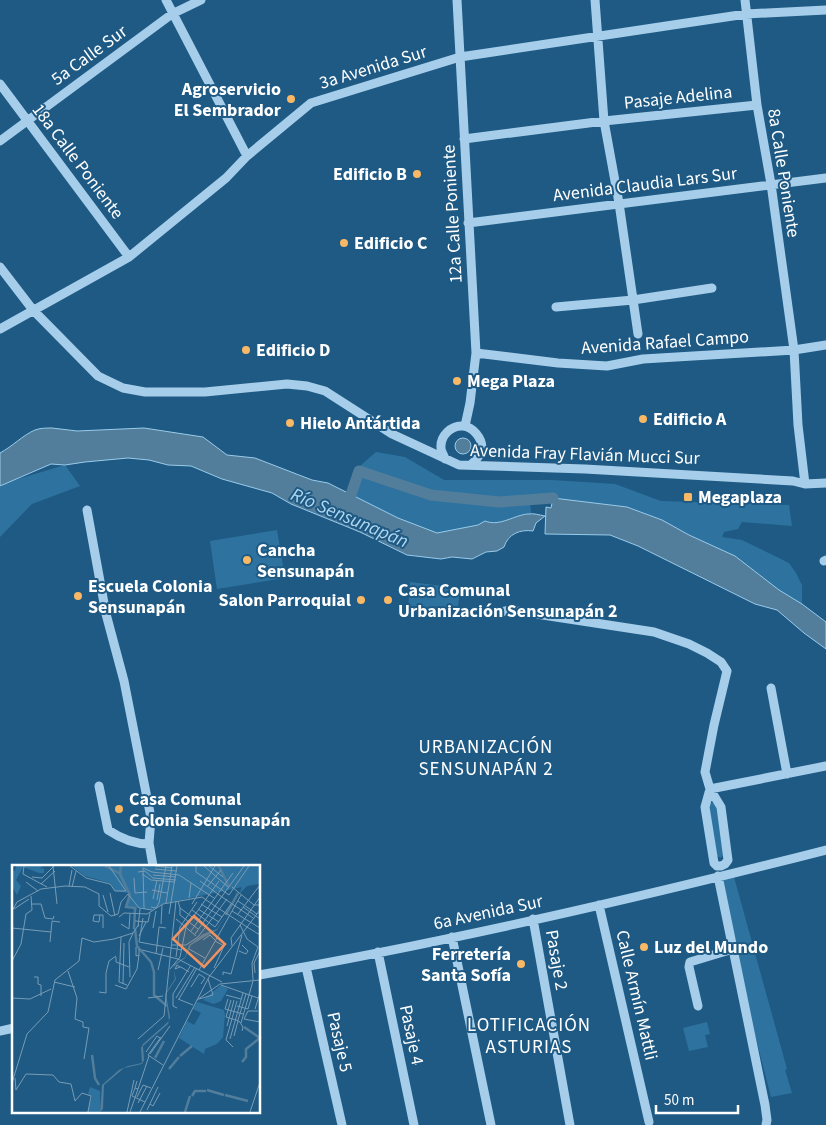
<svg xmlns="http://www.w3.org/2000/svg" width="826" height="1125" font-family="'Source Sans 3',sans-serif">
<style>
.green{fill:#2e73a0}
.water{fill:#537e9b;stroke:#99cbeb}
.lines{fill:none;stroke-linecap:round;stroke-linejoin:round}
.canal{stroke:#537e9b;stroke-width:11}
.minor{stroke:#a6ceea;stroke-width:9}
.poi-dot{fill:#f8b865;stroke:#1e5a84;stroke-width:2}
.labels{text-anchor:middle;stroke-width:4;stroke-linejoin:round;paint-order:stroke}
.street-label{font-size:18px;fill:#fff;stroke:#1e5a84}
.poi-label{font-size:18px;font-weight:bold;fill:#fff;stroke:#1e5a84;text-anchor:start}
.water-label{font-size:19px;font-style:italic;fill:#b1d8f1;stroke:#1e5a84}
.neighbourhood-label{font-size:19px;letter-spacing:1px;fill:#fff;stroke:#1e5a84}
.inset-river{fill:none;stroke:#537e9b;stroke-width:2.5}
.inset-road{fill:none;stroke:#789cb5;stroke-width:1}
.view{fill:#f09361;fill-opacity:0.15;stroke:#f09361;stroke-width:2.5}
.inset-edge{fill:none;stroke:#fff;stroke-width:2.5}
</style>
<rect width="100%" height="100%" fill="#1e5a84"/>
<!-- green -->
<path class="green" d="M376,452L405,457L444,480H552L615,484L661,501L789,505L792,526L742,522L738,529L724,532L722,537L742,540L789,563L796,573L802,585V604L779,590L735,556L689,535L662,520L627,507L553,498L499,502L431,495L360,466Z
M65,465L80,486L32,504L0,537V487L8,482Z
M361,475L431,497L498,504L530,501L531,513C517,516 499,527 485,521L478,525L437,533L398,518L353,496Z
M277,530L285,578L217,589L210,541Z
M410,582L460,588L457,615L408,610Z
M712,802L717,806L723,855L721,858L717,856L708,805Z
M734,877L787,1069L785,1070L792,1093L771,1097L744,992L720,879Z
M707,1022L710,1034L705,1035L708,1047L689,1051L683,1028Z"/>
<!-- water -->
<path class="water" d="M52,428L77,431L144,428L203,437L227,455L255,458L312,480L328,483L398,518L437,533L478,525L485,521C500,527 514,515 528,514C534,513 539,515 545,516L536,523L533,531C520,529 508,534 504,547L497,551L486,552L472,559L452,557L441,559L407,555L360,532L291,504L272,493L222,479L191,466L168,465L149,460L128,458L85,462L65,465L51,464L0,486V453C13,446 23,435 35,430C40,428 47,428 52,428Z
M455 446a8 8 0 1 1 16 0a8 8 0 1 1-16 0Z
M553,498L627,507L662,520L689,535L735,556L779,590L802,604L826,622V649L804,633L777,610L755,604L638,546L610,535L545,534L546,507L551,508Z"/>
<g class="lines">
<!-- canal -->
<path class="canal" d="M346,509L359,471L431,495L499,502L553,498"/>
<!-- minor -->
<path class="minor" d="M166,0L247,156
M457,0L476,353L470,403L465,426
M595,0L604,121L619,203L638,334
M745,0L757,105L771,184L794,350L798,425L805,484
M0,84L129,257
M464,139L604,121L757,105
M0,141L172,14L201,0
M468,223L826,178
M0,267L33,310L98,376L123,388L145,392H205L287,384L307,386L325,391L392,434L459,465L585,469L793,481L805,484L826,483
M556,307L633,300L712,288
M0,329L129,257L226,178L247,156L311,103L460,57L746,14L826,10
M476,353L558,363L607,366L643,359L794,350L826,345
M445,459C444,455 441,452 441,448C440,436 451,425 463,426C473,427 482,438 482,448C481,455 476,460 472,464
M87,510L106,614L124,681L151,818L149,843L153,866
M824,561L826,560
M497,613L510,610L654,632L689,644L707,653L721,662L727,671L714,725L705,772L710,789L721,807L728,860L725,864L721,866
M771,688L787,774
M99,786L108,830C120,838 134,844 149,844
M721,866H717L714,863L705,807L710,789L826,766
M718,876L765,1105L767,1120L766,1125
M599,905L649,1122
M533,919L570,1125
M452,937L491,1125
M378,952L414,1125
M306,967L342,1125
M259,975C449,942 638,898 826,850
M698,1006L689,967L690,962L733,949
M0,1031L14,1028"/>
</g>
<!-- markers -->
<g class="poi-dot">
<circle cx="291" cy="99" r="5"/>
<circle cx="417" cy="174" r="5"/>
<circle cx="344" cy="243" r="5"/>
<circle cx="246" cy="350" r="5"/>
<circle cx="457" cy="381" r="5"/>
<circle cx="643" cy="419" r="5"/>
<circle cx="290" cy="423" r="5"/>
<rect x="683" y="492" width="10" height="10" rx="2.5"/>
<circle cx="247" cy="560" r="5"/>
<circle cx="78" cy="596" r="5"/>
<circle cx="361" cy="600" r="5"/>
<circle cx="388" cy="600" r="5"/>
<circle cx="119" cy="809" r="5"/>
<circle cx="644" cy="947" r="5"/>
<circle cx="521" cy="964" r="5"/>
</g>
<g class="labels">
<!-- street labels -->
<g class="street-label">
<text transform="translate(89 55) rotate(-36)" y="6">5a Calle Sur</text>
<text transform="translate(373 67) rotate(-17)" y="6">3a Avenida Sur</text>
<text transform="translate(678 97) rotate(-6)" y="6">Pasaje Adelina</text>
<text transform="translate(78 161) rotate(53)" y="6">18a Calle Poniente</text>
<text transform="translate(784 173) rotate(81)" y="6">8a Calle Poniente</text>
<text transform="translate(645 184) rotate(-7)" y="6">Avenida Claudia Lars Sur</text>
<text transform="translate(452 214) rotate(-93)" y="6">12a Calle Poniente</text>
<text transform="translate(665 342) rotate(-4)" y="6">Avenida Rafael Campo</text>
<text transform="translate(585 454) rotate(2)" y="6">Avenida Fray Flavián Mucci Sur</text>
<text transform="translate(488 912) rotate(-12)" y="6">6a Avenida Sur</text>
<text transform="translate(557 960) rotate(80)" y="6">Pasaje 2</text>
<text transform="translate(637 995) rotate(77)" y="6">Calle Armín Mattli</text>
<text transform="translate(412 1035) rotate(78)" y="6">Pasaje 4</text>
<text transform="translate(340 1042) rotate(77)" y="6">Pasaje 5</text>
</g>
<!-- poi labels -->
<g class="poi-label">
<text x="281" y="95" text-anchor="end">Agroservicio<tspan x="281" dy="21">El Sembrador</tspan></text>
<text x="407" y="180" text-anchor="end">Edificio B</text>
<text x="354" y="249">Edificio C</text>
<text x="256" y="356">Edificio D</text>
<text x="467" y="387">Mega Plaza</text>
<text x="653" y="425">Edificio A</text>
<text x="300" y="429">Hielo Antártida</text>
<text x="698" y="503">Megaplaza</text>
<text x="257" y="556">Cancha<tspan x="257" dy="21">Sensunapán</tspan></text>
<text x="88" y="592">Escuela Colonia<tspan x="88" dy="21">Sensunapán</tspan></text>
<text x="398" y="596">Casa Comunal<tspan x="398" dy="21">Urbanización Sensunapán 2</tspan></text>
<text x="351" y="606" text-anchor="end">Salon Parroquial</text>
<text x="129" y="805">Casa Comunal<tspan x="129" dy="21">Colonia Sensunapán</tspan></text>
<text x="654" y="953">Luz del Mundo</text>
<text x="511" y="960" text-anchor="end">Ferretería<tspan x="511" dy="21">Santa Sofía</tspan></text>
</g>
<!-- water labels -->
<g class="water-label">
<text transform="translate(350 517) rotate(23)" y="7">Río Sensunapán</text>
</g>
<!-- neighbourhood labels -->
<g class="neighbourhood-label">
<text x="486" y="753">URBANIZACIÓN<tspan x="486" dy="22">SENSUNAPÁN 2</tspan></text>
<text x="529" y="1031">LOTIFICACIÓN<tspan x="529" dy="22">ASTURIAS</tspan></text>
</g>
</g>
<!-- overview -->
<g transform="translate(12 865)">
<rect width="248" height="248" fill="#1e5a84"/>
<path d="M4,1H31L28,4L32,3V8H27L11,2L4,15L9,21L5,30L0,21V6H3ZM60,1H247V19L235,21L227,29L230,22L150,39L141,45L125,43L124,47L122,43L113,41L117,28L103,26L98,18L73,11ZM209,120L216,124L209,136L202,139L191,135ZM185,137L212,145L213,150L211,172L205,179L193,184L192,189L167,173L175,156L182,160L189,148L181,144ZM78,222L88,226V247H75L80,232L76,229Z" fill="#2e73a0"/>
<path d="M216,47L205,65L179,80L173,93L161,102L164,114L154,129L158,152L156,159L131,181L132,195L130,199L112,203L92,220L91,244L88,247L90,220L107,205L116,201L130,198L129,183L131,179L157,156L153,129L163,114L161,100L173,92L177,80L191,69L205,64Z" fill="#537e9b"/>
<path class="inset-river" d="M93,1L109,9M109,1L108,9L118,30M207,1L217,22M118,30L114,42L123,43L122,64M214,50L226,28M123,64L125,81L139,97L142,107V130L155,141M80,190L83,213L87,220M168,191L180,181M143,193L152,176M230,197L234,192V184L248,173L232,162M157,204L167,192M195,225L212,230M213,230L236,236M180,231L183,226H194M173,247L178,231"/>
<path class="inset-road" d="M12,1L11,9L35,22M41,1L45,39M58,1L74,13L98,19L103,26H114M97,1L114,26M143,1L160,3M184,1V7L217,30L237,1M192,1L216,22M197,1L211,12M232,1L203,41L235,62M143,4L165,6M126,7L133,6L141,13L164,15M130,9L139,15L163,17M141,10L164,12M20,12L30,13L42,1M122,13L123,28L135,27M188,16L210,32M14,17L26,26M29,19L43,6M57,21L60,5M60,22L64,6M195,22L209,5M220,22L242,40H248M140,25L155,28M98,28L103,51M91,30L96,47M210,32L241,53M177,33L179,18M141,34L145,15M145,35L148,19M166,36L168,43L195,63M226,36L245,49M154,38L160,1M19,39H29L33,53L41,54L42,51M180,39L203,1M189,39L210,52M139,42L144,43L147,38L154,1M231,42L248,54M168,43V50L186,64M2,44L17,34M132,44L131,3L140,7L167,10L202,33M186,44L207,57M180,45L203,62L219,39M0,46L5,37L29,24L53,21L73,22L87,29V41L99,51L106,49L109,37L116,29L127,43L140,45M220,46L248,63M157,49L165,1M226,49L248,20M88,50L87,57L81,56L82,50H91V63M107,52L112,48L135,49L151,39L190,32L203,41L183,69M164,54L184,71M123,56L136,57L138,48M109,59L117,64L118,49M149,59L150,40M228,60L235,74L246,82L240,98L241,115M126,62L128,44M235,62L248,70M0,63L39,67M141,63L144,46M179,66L221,8M127,71L134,57M109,72L107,117L115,120M191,75L198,70L203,75M38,77L40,56L48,57M127,77L170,85M127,77L131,53M159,80H174L186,72L215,34M220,81L219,73L248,32M124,82V91L127,90V84M177,84L193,93M130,85L166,94L210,117M227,86L234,89L236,86L230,80M144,89L147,62L154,63M104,92V97L117,102M164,92L168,62L185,37M0,96L9,79L14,49L20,45L19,31M168,102L163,104L165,100L168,102H169L177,107M202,103L212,81L203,76M158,104L168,92L174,62L207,16M146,105L151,83M187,105L229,30M56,106L65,133L63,154L71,157V162L77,163L72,194M243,108L242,98L248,86M211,110V107L219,109L230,70M22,112H26V119L29,120V131M118,112L117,77L121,68M42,117L63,122M111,119L112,78M103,120L114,124L125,104L127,90M209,120L246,133M179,122L187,109L193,113L189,119M87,127L94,128V108L97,96L104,91M214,130L229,134M0,133L18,134L39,124M136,133L151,131M164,133L183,102M166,134L181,140M167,134L185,103M187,134L201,130L196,114M216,134L213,144L231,149M185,135L197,112L248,45M219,135L214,152L227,156L231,162L230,166M225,141L236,144L240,131M165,143L161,141V129L179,100M243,144L248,128M232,154L236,146H246M232,154L248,157M226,155L234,129M229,158L241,116M215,161L222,135M222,171L226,156M149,172L136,190L151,200M126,174L152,151L164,36M218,174L231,128M221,182L214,175L225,136M134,187L145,171L148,173M138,189L158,161M3,213L4,225L14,209L41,210L47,217L59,219L63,236L70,228L79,231L76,247M125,216L123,223L126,224L137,191M0,218L15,169L36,147L43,115L67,96L70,73L82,77L102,74L121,68L127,59M123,223L120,231L133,237M125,232L131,220L139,223M126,238L135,221M138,239L141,241L148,228M135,245L146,222M115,247L122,215M118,247L126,224M128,247L185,135L208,119L248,115M238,247L248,217"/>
<path class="view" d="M182,51L213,79L192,102L161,74Z"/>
<rect width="248" height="248" class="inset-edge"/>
</g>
<!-- scale -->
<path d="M656 1105v8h82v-8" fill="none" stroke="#ffffff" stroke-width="2.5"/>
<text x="664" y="1105" font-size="15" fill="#ffffff" stroke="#1e5a84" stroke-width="4" paint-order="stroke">50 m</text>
</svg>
